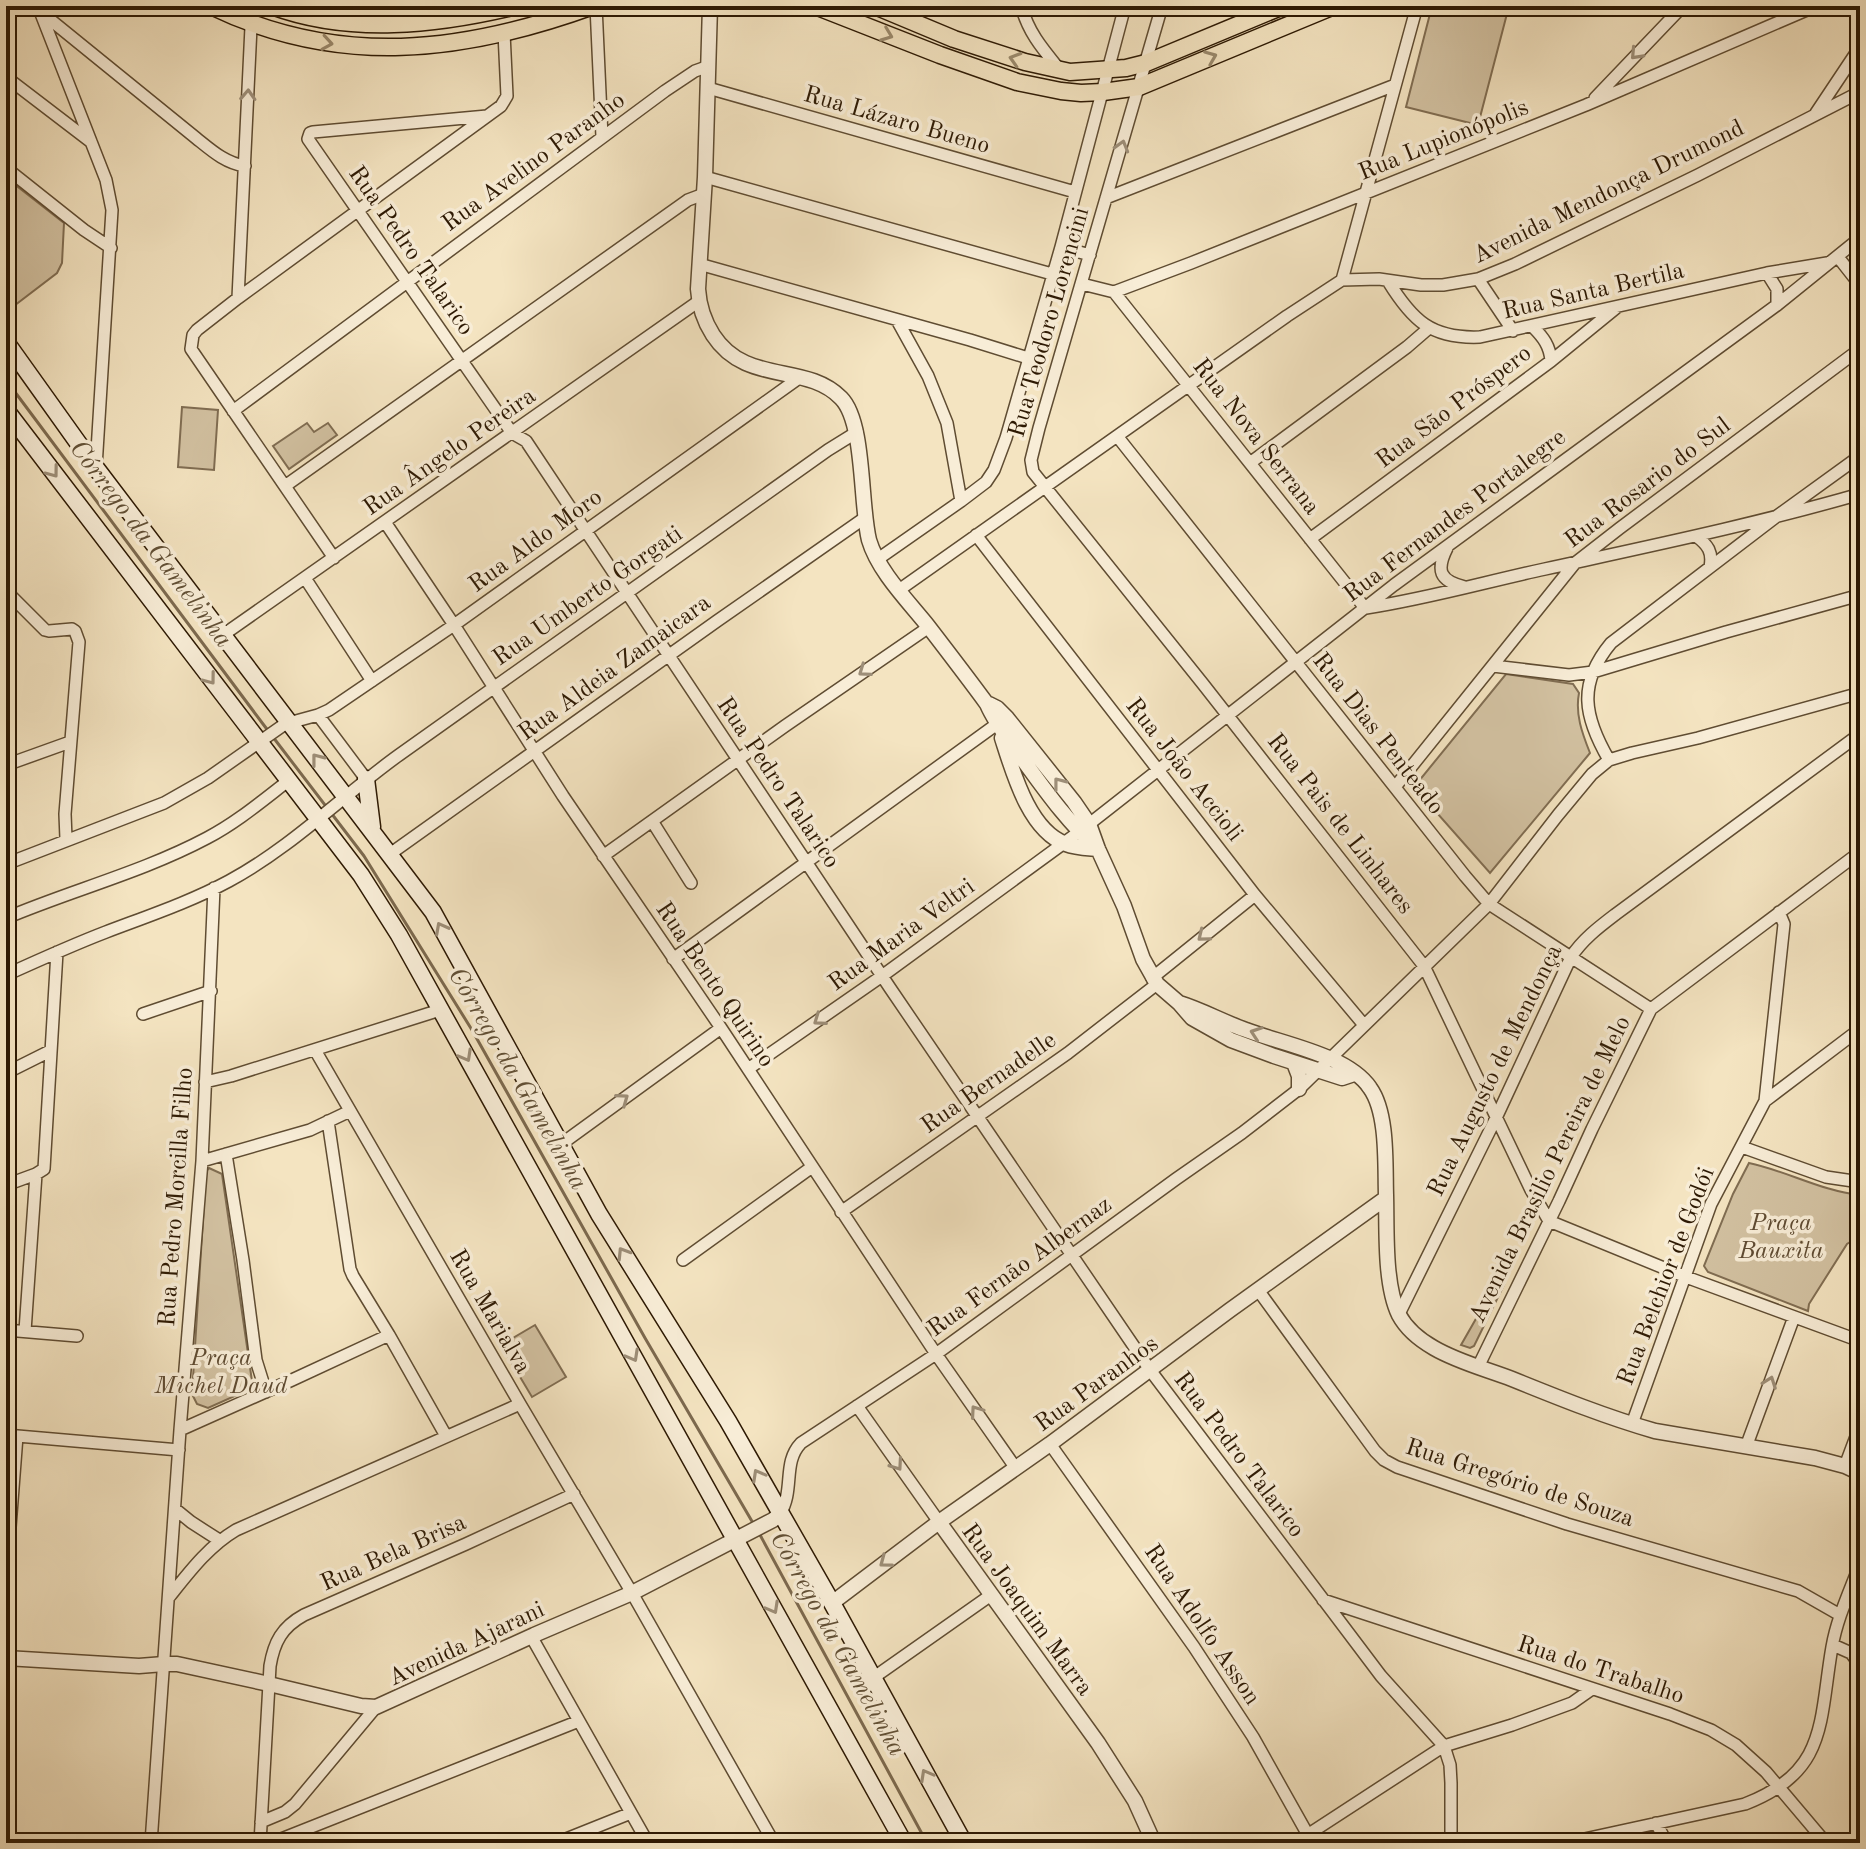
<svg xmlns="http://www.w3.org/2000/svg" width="1866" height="1849" font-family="'Old Standard TT',serif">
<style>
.green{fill:#d2c1a1;stroke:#806d52;stroke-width:2}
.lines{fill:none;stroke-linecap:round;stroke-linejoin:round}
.stream{stroke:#7c694e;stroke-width:3}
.minor-casing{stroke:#5f4c32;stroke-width:14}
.tertiary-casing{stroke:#5f4c32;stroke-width:17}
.secondary-casing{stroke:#2d1903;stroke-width:19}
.primary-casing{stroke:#2d1903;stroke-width:19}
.minor{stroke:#f8edd7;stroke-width:11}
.tertiary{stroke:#f8edd7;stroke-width:14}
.secondary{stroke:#f8edd7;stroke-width:16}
.primary{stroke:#f4e4c1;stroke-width:16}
.oneway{stroke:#9a896c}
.oneway2{stroke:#9d8e78}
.labels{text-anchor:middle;stroke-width:7;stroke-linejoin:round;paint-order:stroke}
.street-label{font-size:24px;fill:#2d1903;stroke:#f8edd7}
.park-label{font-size:24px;font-style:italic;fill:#5f4b32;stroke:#f8edd7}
.water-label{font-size:26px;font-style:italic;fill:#614f35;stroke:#f8edd7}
</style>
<rect width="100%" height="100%" fill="#f4e4c1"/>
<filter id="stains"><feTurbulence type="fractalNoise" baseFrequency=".0025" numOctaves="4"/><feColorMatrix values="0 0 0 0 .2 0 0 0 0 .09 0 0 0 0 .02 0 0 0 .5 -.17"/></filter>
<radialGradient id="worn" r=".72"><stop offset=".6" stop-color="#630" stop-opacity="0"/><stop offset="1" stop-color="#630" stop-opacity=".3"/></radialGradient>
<!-- green -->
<path class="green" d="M1432,6H1509L1478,125L1406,107Z
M9,180L64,223L62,263L57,273L6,312V184Z
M182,407L218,410L214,470L178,467Z
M307,423L314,432L328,423L337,435L289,469L273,446Z
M1506,674L1573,684L1579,693C1575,714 1582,733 1590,753L1490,873L1414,787Z
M1749,1163C1787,1171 1821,1191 1860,1195V1236L1847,1244L1809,1304L1808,1311L1708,1272L1704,1266L1733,1194Z
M209,1168L222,1174L252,1381L246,1391L208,1408L197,1404L192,1394L206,1172Z
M1496,1281L1504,1285L1474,1346L1470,1348L1461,1345L1477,1317L1481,1318L1488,1306L1485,1303Z
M535,1325L566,1377L532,1397L501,1345Z"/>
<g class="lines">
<!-- stream -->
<path class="stream" d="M6,380L263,724L364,856L472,1030L645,1338L753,1523
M759,1533L927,1843"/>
<!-- minor casing -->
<g class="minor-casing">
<path id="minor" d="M38,6L106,180L112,210L96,467
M596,6L602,137
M1021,6C1029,33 1041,47 1059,69
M1162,6L1039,428L1031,460L1033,472L1203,684L1424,966L1531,1190L1549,1221L1686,1277L1860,1341
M42,13L196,138C211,150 225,163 245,166
M416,23L417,6
M6,77L91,142
M708,88L1075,192
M1595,98L1683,6
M1816,113L1860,47
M487,116L313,132L310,133L308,139L512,433L526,441L890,988L1150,1370L1381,1676L1444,1746L1450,1765L1451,1783V1843
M6,168L84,230L111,248
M705,177L1052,274
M1106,198L1395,85
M1061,247L1090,255
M1838,257L1860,285
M699,264L970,340L1028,358
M1767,273L1777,289V305
M1478,279L1513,331
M1342,280L1417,6
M1388,281C1412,320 1431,339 1480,337L1767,273L1827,263
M1082,284L1114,292L1191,263L1586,105L1816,6
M1114,292L1365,608
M238,298L252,6
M897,320L928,376L947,423L961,501
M1533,327C1543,337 1550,346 1551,361
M233,411L665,91L695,71L709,66
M1117,436L1465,876L1489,904L1651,1009
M1250,463L1407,347L1429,328
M285,486L688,200L704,194
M385,522L454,625L563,796L721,1028L936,1354L1015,1467
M976,535L1255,895L1364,1025
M1696,536C1708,545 1713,552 1710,567
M1310,539L1551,361L1616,308
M1447,548C1436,570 1439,581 1465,587
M334,558L191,349L193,335L197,330L238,298L501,106L507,96L504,33
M878,559L961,501L986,482L994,470L1006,438L1061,247L1125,6
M305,578L372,681
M899,590L1287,316L1342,280L1379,279L1421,285H1443L1478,279L1515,264L1698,175L1860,92
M6,591L45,630L49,631L72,629L75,631L79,642L65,814L66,839
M1366,608C1426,599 1485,582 1545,569C1650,546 1756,524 1860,494
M223,635L699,301
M1493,666L1569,675L1593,672L1726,632L1860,595
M318,715L366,779
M1609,760C1584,717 1577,684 1611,643L1777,516L1860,456
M6,765L70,742
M1395,787L1575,563L1620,528L1860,349
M652,821L691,883
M390,854L717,621L866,517
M603,856L785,726L929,627
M6,864L164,803L208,778L285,724L318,715L329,710L454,625L799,378
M6,918C72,890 143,872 207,838C236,823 262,801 288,781
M673,959L997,724
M6,975C39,960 72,945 106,932C148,916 190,902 229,881C292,847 342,796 399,755C542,654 685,552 828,450L857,432
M1152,978L1255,895
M143,1014L211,991
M315,1050L520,1404L632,1593L774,1843
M748,1069L882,976L1079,832L1394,585L1777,305L1860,238
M6,1073L50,1051
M205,1082L231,1076L440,1010
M1765,1101L1860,1029
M328,1121L350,1269L353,1276L389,1335L446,1436
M560,1145L721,1028
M1742,1147L1826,1177L1860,1182
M226,1154L243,1260L256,1360L266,1392
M202,1161L310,1130L350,1111
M6,1185L36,1174L44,1169L57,952
M841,1212L1068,1053L1157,984
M683,1260L812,1167
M1258,1290L1375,1451L1384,1460L1397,1467L1567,1524L1798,1591L1840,1615
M1399,1314L1496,1118L1571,957C1583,939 1599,927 1616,914L1860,734
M6,1330L77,1336
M25,1331L36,1174
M1478,1367L1559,1201L1592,1129L1651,1009L1860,852
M857,1406L939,1522
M1632,1424L1711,1204L1765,1101L1784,924L1779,912
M180,1430L292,1380L389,1335
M6,1435L179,1450
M1050,1444L1194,1647L1253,1737L1308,1835
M1746,1447L1794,1317
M1845,1466L1860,1426
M175,1509L191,1522L219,1540
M780,1514C795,1489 782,1463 801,1443L936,1354L1176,1179L1242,1133L1299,1089L1489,904L1558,815L1592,774L1609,760L1632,753L1698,738L1860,693
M6,1579L17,1436
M170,1596C190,1571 209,1546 236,1530L520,1404
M1323,1600L1670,1714L1711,1730L1736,1745L1766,1772L1826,1843
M531,1636L648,1843
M1833,1645L1851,1653L1860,1665
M873,1678L991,1595
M261,1822L285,1812L295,1804L376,1707
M1656,1823L1667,1843
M151,1843L180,1430L202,1161L214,888
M260,1843L270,1666C274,1642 282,1627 304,1615L466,1544L574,1494
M271,1843L579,1721
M556,1843L631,1813
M1295,1843L1444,1746L1512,1725L1572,1703L1592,1689
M1566,1843L1745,1804C1828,1772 1819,1722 1832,1647C1837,1618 1850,1591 1860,1564"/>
</g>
<!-- tertiary casing -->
<g class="tertiary-casing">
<path id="tertiary" d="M710,6L705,177L698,289C699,305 704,321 713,335C746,386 806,362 841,398C865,422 860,504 869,540C878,571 908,601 928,626C948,652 968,678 987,704C995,723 1009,740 1021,757C1045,790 1068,823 1098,849
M989,704L997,708L1007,718L1074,802L1089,824L1098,849L1124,906L1143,959L1157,984L1179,1003L1192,1018L1231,1040L1274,1056L1342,1078L1354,1074
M1002,738C1013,772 1029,831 1066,844C1076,848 1087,848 1098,849
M1179,1003C1202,1010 1223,1022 1246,1030C1282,1044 1348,1055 1370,1088C1388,1113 1385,1164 1386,1195C1387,1229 1384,1284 1399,1315C1406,1328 1420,1340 1434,1348C1458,1362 1486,1369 1512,1379C1559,1398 1606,1417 1655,1431L1815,1458L1845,1466L1860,1473
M1294,1063L1299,1076V1089
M939,1522L1098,1743L1135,1801L1154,1843
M832,1603L939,1522L1050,1444L1230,1310L1386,1198
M6,1658L139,1666L164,1664H177L269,1684L361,1706L376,1707L534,1635L632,1593L773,1520L780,1514"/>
</g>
<!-- secondary casing -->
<g class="secondary-casing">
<path id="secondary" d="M6,342L96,468L433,912L599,1214L728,1421L832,1603L964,1843
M6,410L361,875L399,935L904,1843
M366,779L372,827"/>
</g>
<!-- primary casing -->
<g class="primary-casing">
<path id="primary" d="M211,6C339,68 463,53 593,6
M272,6C350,35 437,25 516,6
M815,6L940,55L1017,82L1061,91L1081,93L1103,92L1139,87L1334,6
M875,6L954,39L1025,62L1070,72L1126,68L1146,63L1283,6"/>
</g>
<!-- minor -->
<use href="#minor" class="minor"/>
<!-- tertiary -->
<use href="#tertiary" class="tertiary"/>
<!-- secondary -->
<use href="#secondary" class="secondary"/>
<!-- primary -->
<use href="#primary" class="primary"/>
</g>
<!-- one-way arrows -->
<defs><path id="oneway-chevron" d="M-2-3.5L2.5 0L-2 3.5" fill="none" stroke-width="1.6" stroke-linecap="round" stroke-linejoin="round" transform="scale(2)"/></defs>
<g class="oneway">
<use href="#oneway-chevron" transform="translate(887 35) rotate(21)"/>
<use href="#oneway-chevron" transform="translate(327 43) rotate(9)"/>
<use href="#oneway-chevron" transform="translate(1211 57) rotate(-22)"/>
<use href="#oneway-chevron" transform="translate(1015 59) rotate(-163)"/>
</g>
<g class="oneway2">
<use href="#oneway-chevron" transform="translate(1636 54) rotate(133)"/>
<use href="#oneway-chevron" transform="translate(248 95) rotate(-87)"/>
<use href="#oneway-chevron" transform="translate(1122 146) rotate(-74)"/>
<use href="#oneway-chevron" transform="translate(53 472) rotate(53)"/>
<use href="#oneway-chevron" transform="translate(864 671) rotate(145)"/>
<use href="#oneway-chevron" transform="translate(210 679) rotate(53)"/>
<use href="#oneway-chevron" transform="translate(317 759) rotate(-128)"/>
<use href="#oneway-chevron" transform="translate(1059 783) rotate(-128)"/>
<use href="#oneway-chevron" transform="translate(441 928) rotate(-118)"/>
<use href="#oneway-chevron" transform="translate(1203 936) rotate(141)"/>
<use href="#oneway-chevron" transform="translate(819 1020) rotate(145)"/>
<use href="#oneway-chevron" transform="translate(1256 1033) rotate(-161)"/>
<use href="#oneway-chevron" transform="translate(466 1056) rotate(61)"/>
<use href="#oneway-chevron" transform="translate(623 1099) rotate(-36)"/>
<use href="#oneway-chevron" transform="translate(623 1253) rotate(-122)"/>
<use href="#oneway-chevron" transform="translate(633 1356) rotate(61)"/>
<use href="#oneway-chevron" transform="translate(1770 1382) rotate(-70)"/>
<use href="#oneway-chevron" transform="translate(976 1411) rotate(-125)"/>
<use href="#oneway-chevron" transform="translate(897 1465) rotate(55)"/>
<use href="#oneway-chevron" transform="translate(758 1475) rotate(-119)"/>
<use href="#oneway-chevron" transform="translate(885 1562) rotate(143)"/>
<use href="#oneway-chevron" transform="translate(773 1608) rotate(61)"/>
<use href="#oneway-chevron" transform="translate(926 1775) rotate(-119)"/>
</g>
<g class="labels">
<!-- street labels -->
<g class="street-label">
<text transform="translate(897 119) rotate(16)" y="8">Rua Lázaro Bueno</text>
<text transform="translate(1443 139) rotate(-22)" y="8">Rua Lupionópolis</text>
<text transform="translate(533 161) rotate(-36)" y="8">Rua Avelino Paranho</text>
<text transform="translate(1608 191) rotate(-26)" y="8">Avenida Mendonça Drumond</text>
<text transform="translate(412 250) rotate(55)" y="8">Rua Pedro Talarico</text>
<text transform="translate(1593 290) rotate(-13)" y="8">Rua Santa Bertila</text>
<text transform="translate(1048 322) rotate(-74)" y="8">Rua Teodoro Lorencini</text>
<text transform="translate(1453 406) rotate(-37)" y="8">Rua São Próspero</text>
<text transform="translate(1257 436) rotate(52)" y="8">Rua Nova Serrana</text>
<text transform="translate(449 451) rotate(-35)" y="8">Rua Ângelo Pereira</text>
<text transform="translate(1647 482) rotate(-37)" y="8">Rua Rosario do Sul</text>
<text transform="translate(1454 515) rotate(-37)" y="8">Rua Fernandes Portalegre</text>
<text transform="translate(535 540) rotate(-36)" y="8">Rua Aldo Moro</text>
<text transform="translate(587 595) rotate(-35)" y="8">Rua Umberto Gorgati</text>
<text transform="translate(614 667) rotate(-36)" y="8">Rua Aldeia Zamaicara</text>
<text transform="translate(1379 733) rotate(52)" y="8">Rua Dias Penteado</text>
<text transform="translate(1185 769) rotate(52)" y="8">Rua João Accioli</text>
<text transform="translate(779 782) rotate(56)" y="8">Rua Pedro Talarico</text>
<text transform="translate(1341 823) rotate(52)" y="8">Rua Pais de Linhares</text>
<text transform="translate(901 934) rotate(-36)" y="8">Rua Maria Veltri</text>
<text transform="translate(716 984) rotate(56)" y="8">Rua Bento Quirino</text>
<text transform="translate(1494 1070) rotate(-64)" y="8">Rua Augusto de Mendonça</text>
<text transform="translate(988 1082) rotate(-35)" y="8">Rua Bernadelle</text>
<text transform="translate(1549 1169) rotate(-64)" y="8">Avenida Brasilio Pereira de Melo</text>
<text transform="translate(175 1197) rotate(-86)" y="8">Rua Pedro Morcilla Filho</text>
<text transform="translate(1019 1266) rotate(-36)" y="8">Rua Fernão Albernaz</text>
<text transform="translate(1665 1276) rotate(-69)" y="8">Rua Belchior de Godói</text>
<text transform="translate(491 1311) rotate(60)" y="8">Rua Marialva</text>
<text transform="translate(1096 1383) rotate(-36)" y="8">Rua Paranhos</text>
<text transform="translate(1240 1454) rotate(53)" y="8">Rua Pedro Talarico</text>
<text transform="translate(1520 1482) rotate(18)" y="8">Rua Gregório de Souza</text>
<text transform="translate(393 1552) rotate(-24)" y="8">Rua Bela Brisa</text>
<text transform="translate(1028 1609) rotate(54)" y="8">Rua Joaquim Marra</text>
<text transform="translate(1203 1624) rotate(56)" y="8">Rua Adolfo Asson</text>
<text transform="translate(466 1643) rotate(-25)" y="8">Avenida Ajarani</text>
<text transform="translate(1601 1669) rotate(18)" y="8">Rua do Trabalho</text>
</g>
<!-- park labels -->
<g class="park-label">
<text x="1781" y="1230">Praça<tspan x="1781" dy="28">Bauxita</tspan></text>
<text x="221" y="1365">Praça<tspan x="221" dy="28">Michel Daud</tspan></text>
</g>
<!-- water labels -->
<g class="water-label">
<text transform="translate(152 543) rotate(53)" y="9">Córrego da Gamelinha</text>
<text transform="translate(519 1078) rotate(60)" y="9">Córrego da Gamelinha</text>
<text transform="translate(839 1643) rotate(61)" y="9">Córrego da Gamelinha</text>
</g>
</g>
<!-- margin -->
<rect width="1866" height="1849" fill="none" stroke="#f4e4c1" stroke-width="32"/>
<rect x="8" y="8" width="1850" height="1833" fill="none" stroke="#2d1903" stroke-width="4"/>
<rect x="16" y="16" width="1834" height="1817" fill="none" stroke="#2d1903" stroke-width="2"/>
<rect width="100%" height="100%" filter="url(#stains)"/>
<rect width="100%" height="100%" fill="url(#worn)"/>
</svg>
